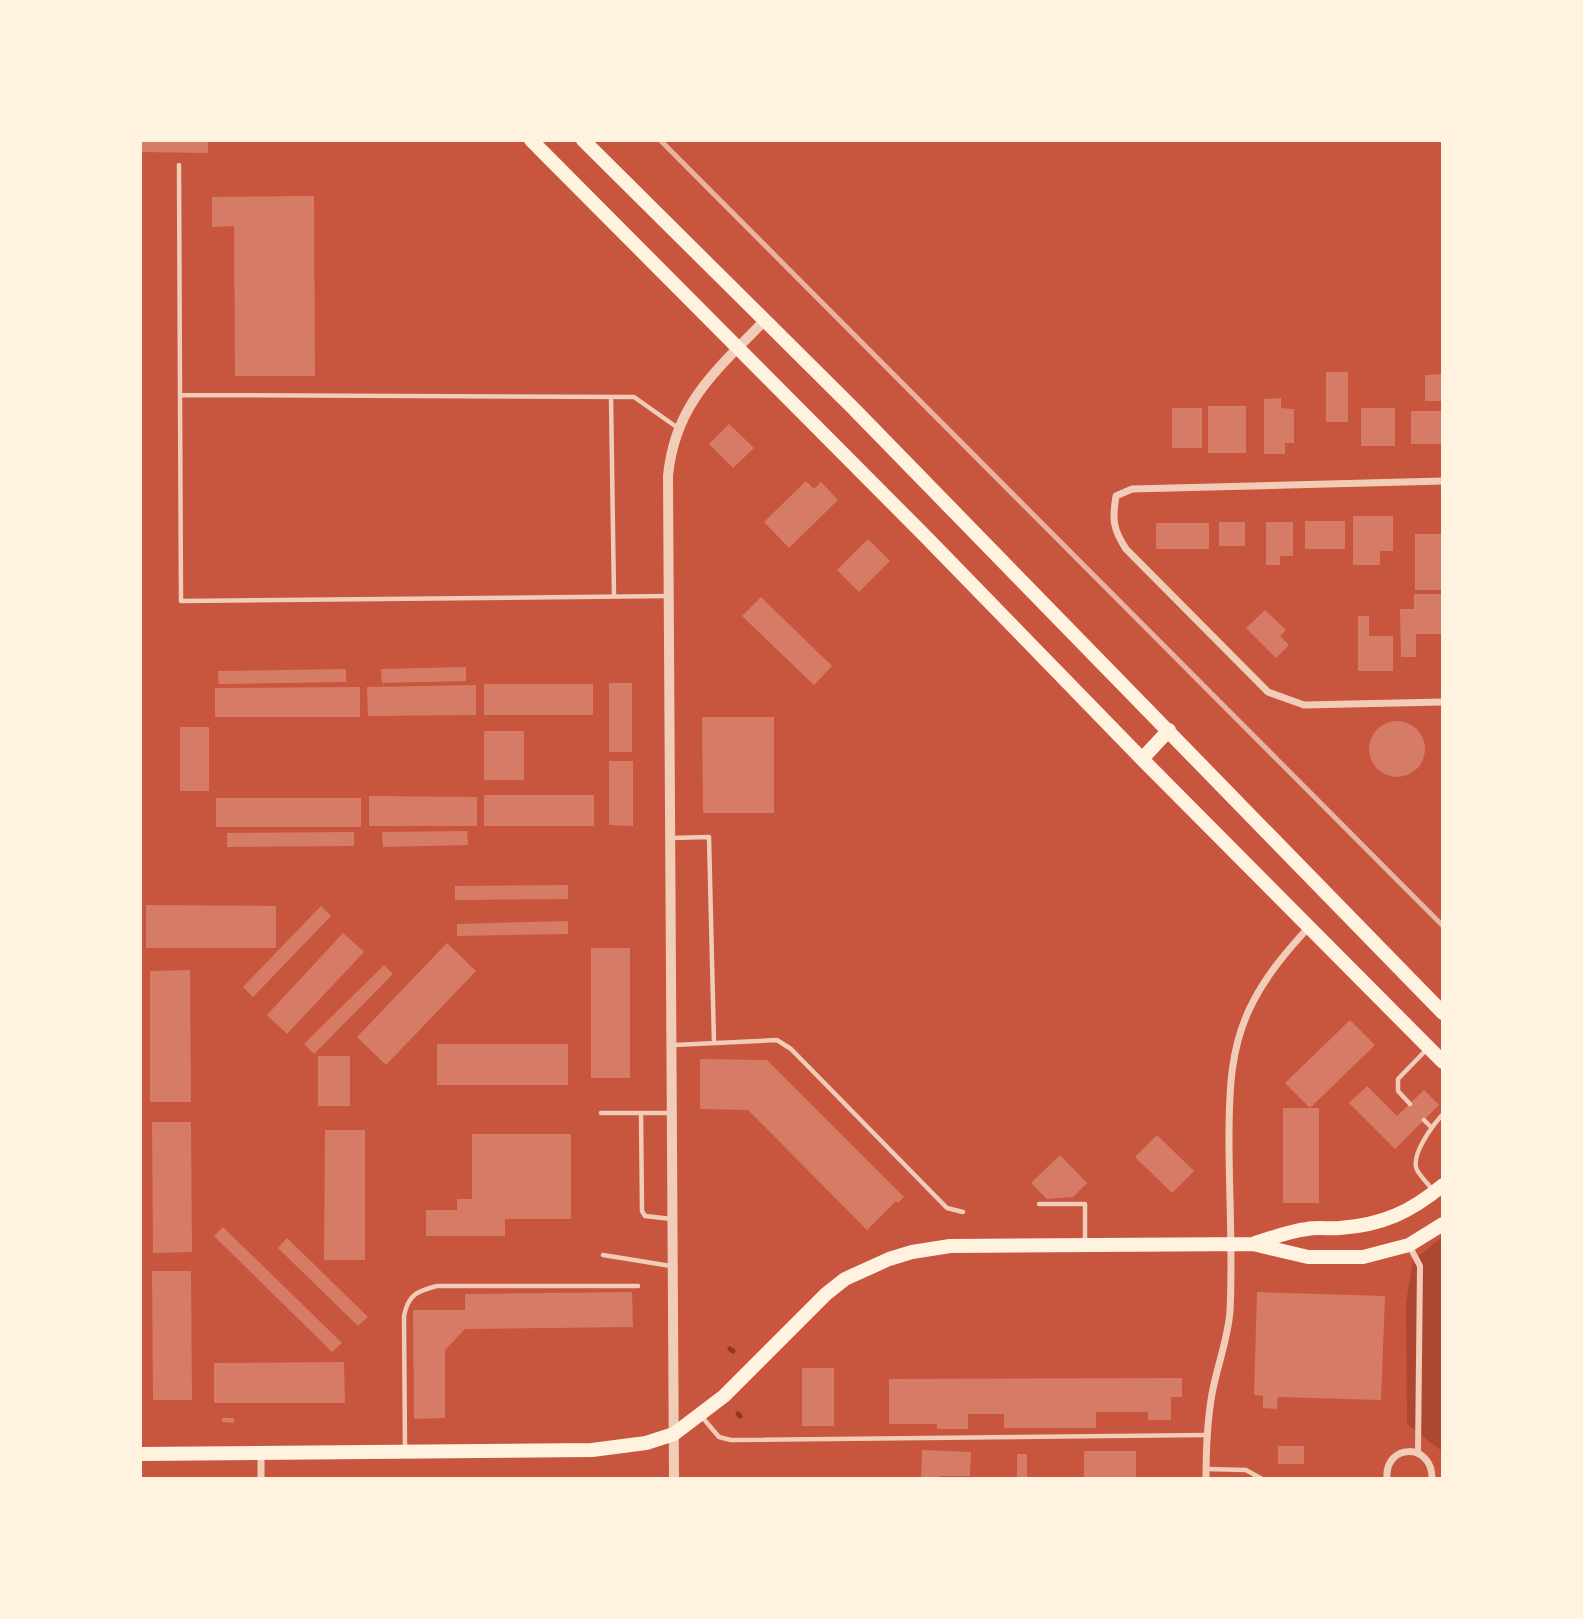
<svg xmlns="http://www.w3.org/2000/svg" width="1583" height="1619" viewBox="0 0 1583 1619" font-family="'Public Sans',sans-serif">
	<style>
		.green { fill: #ae4732 }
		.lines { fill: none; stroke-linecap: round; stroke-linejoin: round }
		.stream { stroke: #8f3625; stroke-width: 5 }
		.building { fill: #d67c66 }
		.service { stroke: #f1ccb7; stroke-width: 4.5 }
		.pedestrian { stroke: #f1ccb7; stroke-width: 6 }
		.minor { stroke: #f1ccb7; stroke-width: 7 }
		.tertiary { stroke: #f1ccb7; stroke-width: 10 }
		.primary { stroke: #fff3e0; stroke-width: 14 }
		.trunk { stroke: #fff3e0; stroke-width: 14 }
		.rail { stroke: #e9b49f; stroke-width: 5 }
	</style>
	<rect width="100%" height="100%" fill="#c8553d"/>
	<path class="green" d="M1443 1236V1452L1407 1424 1406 1303 1413 1261Z"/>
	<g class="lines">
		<path class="stream" d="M730 1349 733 1351
			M738 1414 740 1416"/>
	</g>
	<path class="building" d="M140 140H208V153L140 152Z
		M314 196 315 376H235L234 226 212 227V197Z
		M1326 372H1348V422H1326Z
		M1443 374V401H1425V375Z
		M1281 398V408L1294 409V443H1285V454H1264V399Z
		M1208 406H1246V453H1208Z
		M1172 408H1202V448H1172Z
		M1361 408H1395V446H1361Z
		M1411 411H1443V444H1411Z
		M729 424 754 448 733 468 709 444Z
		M806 481 814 489 821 482 838 500 789 548 764 522Z
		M1353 516H1393V551H1380V565H1353Z
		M1305 521H1345V549H1305Z
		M1219 522H1245V546H1219Z
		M1266 522H1293V556H1280V565H1266Z
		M1156 523H1209V549H1156Z
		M1415 534H1442V590H1415Z
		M868 539 890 561 859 592 837 570Z
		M1414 594H1443V634H1416V657H1401L1400 609H1414Z
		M761 597 832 666 814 685 742 616Z
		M1265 610 1286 630 1280 636 1289 645 1276 658 1246 628Z
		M1358 616H1369V636H1393V671H1358Z
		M466 667V681L382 683 381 669Z
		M346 669V682L219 684 218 671Z
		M609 683H632V752H609Z
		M484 684H593V715H484Z
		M476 685V715L368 716 367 687Z
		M360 687V717H215V688Z
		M702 717H774V813H703Z
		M1369 749a28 28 0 1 1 56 0a28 28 0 1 1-56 0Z
		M180 727H209V791H180Z
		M484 731H524V780H484Z
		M609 761H633V826L609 825Z
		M484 795H594V826H484Z
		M369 796 477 797V826H369Z
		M216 798H361V827H216Z
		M467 831 468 845 383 847 382 832Z
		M354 832V846L227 847V833Z
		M568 885V899L455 900V886Z
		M146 905 276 906V948H146Z
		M321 906 331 916 253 997 243 987Z
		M568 921V934L457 936V924Z
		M343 933 364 952 287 1034 267 1015Z
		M447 943 476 971 386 1065 357 1037Z
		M591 948H630V1078H591Z
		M384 965 393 974 314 1054 304 1044Z
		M190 970 191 1102H150V971Z
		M1350 1020 1375 1045 1310 1108 1285 1083Z
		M437 1044H568V1085H437Z
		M318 1056H350V1106H318Z
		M700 1059 767 1060 904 1197 898 1203 896 1201 867 1230 748 1110 700 1109Z
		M1367 1086 1397 1116 1424 1090 1439 1105 1395 1149 1349 1103Z
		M1283 1108H1319V1203H1283Z
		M152 1122H191L192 1252 153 1253Z
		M325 1130H365V1260H324Z
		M472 1134H571V1219H505V1236H426V1210H457V1199H472Z
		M1157 1135 1194 1171 1172 1193 1135 1157Z
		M1060 1155 1087 1183 1073 1197 1047 1199 1031 1183Z
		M223 1227 342 1343 332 1352 214 1236Z
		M287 1238 368 1317 358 1326 278 1248Z
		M152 1271H191L192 1400H153Z
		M632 1292 633 1327 465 1329 445 1350V1418L414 1419 413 1310H465V1294Z
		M1257 1292 1385 1296 1381 1400 1278 1397 1277 1409 1263 1408V1396L1254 1395Z
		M344 1362 345 1403H214V1363Z
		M802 1368H834V1426H802Z
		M1182 1378V1397H1171V1420H1148V1412H1096V1428H1004V1414H968V1429H937V1424H889V1379Z
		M222 1418H234V1423L222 1422Z
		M1278 1446H1304V1464H1278Z
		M922 1450 971 1452 970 1476H940L939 1479H921Z
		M1084 1451H1136V1479H1084Z
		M1017 1454H1027V1479H1017Z"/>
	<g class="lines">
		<path class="service" d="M179 165 180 395 634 397 678 428
			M180 395 181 601 669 596
			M611 398 614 596
			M671 838 709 837 714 1043
			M674 1045 777 1040 791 1049 947 1208 963 1212
			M1410 1104 1398 1091V1079L1428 1048
			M601 1113H671
			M641 1113 642 1211 645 1216 672 1219
			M1424 1120 1431 1127
			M1432 1189C1427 1183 1421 1177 1417 1170 1410 1155 1433 1125 1443 1114
			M1039 1204H1085V1244
			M603 1255 671 1266
			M702 1417 719 1437 731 1440 1206 1435
			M405 1449 404 1316C408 1295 417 1291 437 1286H638
			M1207 1469 1246 1470 1262 1479"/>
		<path class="pedestrian" d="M1409 1245 1420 1266 1418 1453"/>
		<path class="minor" d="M1443 481 1132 489 1116 496C1112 520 1113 529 1126 549L1268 692 1304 705 1443 702
			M261 1453V1479
			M1206 1479C1206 1450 1207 1422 1212 1394 1217 1366 1228 1339 1230 1311 1233 1254 1229 1197 1229 1140 1229 1091 1230 1044 1254 1000 1268 973 1288 950 1308 928
			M1387 1479C1384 1443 1433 1442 1432 1479"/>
		<path class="tertiary" d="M674 1479 668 476C675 403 717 370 765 320"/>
		<path class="primary" d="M1255 1243C1272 1238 1290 1231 1307 1229 1318 1227 1329 1229 1340 1228 1382 1225 1411 1212 1443 1185
			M140 1454 592 1450 646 1443 674 1434 724 1396 826 1294 845 1279 889 1259 912 1252 950 1246 1253 1244 1308 1257H1363L1409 1245 1443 1224"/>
		<path class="trunk" d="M531 140 928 539 1142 759 1443 1062
			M583 140 852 407 1443 1013
			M1142 759 1169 730"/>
		<path class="rail" d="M660 140 1443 926"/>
	</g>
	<rect width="1583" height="1619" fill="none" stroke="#fff3e0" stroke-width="284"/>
</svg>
